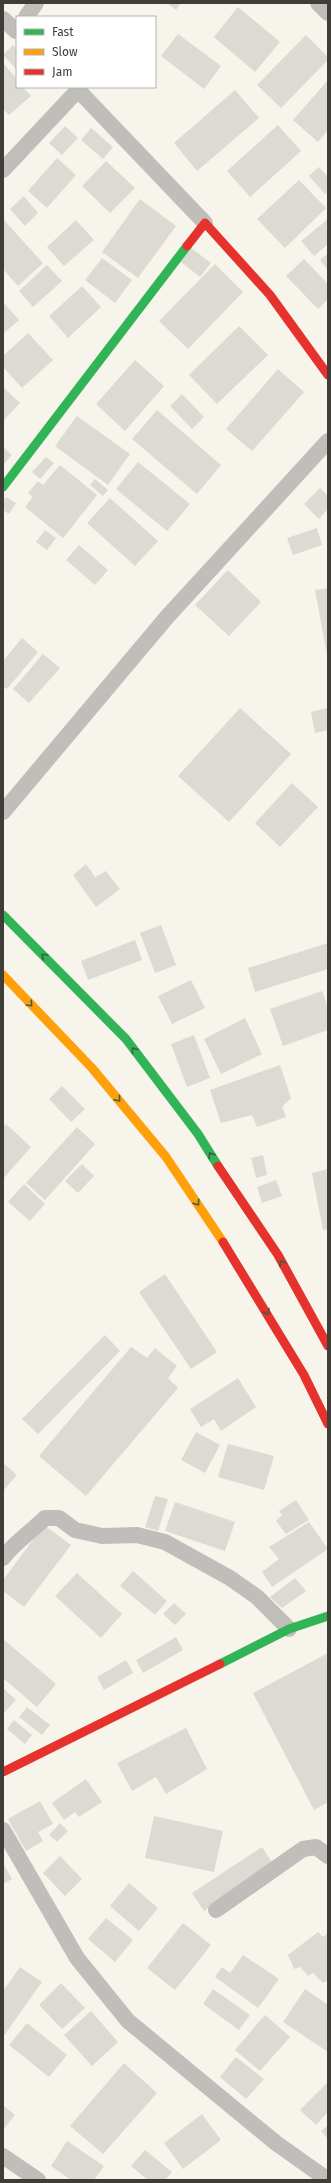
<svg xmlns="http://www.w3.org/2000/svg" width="331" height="2183" viewBox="0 0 331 2183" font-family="'Fira Sans',sans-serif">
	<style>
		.building { fill: #dbdbd4 }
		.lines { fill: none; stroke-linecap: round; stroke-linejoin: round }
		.street { stroke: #c0bebb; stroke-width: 16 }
		.fast { stroke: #30b455; stroke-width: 9 }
		.slow { stroke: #ff9f0a; stroke-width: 9 }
		.jam { stroke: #e5322d; stroke-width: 9 }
		.oneway { stroke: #3a6140 }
	</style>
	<rect width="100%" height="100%" fill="#f6f4eb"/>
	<path class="building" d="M167 3H181L176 10Z
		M238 7 280 42 255 72 214 37Z
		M178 34 221 66 204 89 161 56Z
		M306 35 328 57V60L281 108 257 85Z
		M13 45 17 49V70L3 55Z
		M3 63 17 79V87H23L31 96 9 115 3 109Z
		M328 80V130L318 142 293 120Z
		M235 90 259 118 197 171 174 143Z
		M278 125 301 151 250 197 227 171Z
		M65 126 78 138 62 155 49 143Z
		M91 128 113 147 103 159 81 140Z
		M57 158 76 175 47 208 28 191Z
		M106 161 135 188 110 213 82 186Z
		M319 167 328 177V191L325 194 309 176Z
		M299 180 326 208 285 248 257 219Z
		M24 196 38 213 25 226 10 209Z
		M140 199 176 226 138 278 102 252Z
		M3 219 43 263 18 286 3 269Z
		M328 219V244L314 256 301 241Z
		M76 220 94 240 64 266 47 247Z
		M191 248 211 263 200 277 181 262Z
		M328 253V270L320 260Z
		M102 258 132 280 115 303 85 280Z
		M304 259 328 284V299L318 309 286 276Z
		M215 264 243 292 188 349 159 321Z
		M47 265 62 281 33 307 19 291Z
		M82 286 101 307 68 338 49 316Z
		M3 302 19 320 3 334Z
		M239 326 268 355 217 404 189 375Z
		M28 333 53 360 22 388 3 367V356Z
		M135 360 164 386 125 431 96 404Z
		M278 369 304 392 252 451 226 429Z
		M3 387 20 403 3 421Z
		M182 394 204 417 192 429 170 406Z
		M157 410 221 465 197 494 132 439Z
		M77 416 130 454 108 485 55 446Z
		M3 447 12 455 3 465Z
		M46 457 54 463 40 479 32 472Z
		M138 462 190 504 167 531 116 489Z
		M60 465 97 495 63 538 25 507 33 497 28 493 38 481 43 485Z
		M95 479 108 490 103 496 90 485Z
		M320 488 328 496V509L319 519 304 504Z
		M6 497 16 503 9 514 3 510V502Z
		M110 498 158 541 135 566 87 523Z
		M317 528 322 545 293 555 287 538Z
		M45 530 56 538 47 550 36 542Z
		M79 545 108 570 95 585 66 560Z
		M228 570 261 602 229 636 195 605Z
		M328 588V655H327L315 590Z
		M22 638 38 652 7 689 3 686V661Z
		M43 654 60 668 29 703 13 689Z
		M240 708 291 754 229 822 178 776Z
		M328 708V730L315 733 311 712Z
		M292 783 318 807 280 847 255 823Z
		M86 864 95 877 106 871 120 889 96 907 73 875Z
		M161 925 176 965 155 973 140 933Z
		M135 940 142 960 88 980 81 961Z
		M328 943V969L255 992 248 968Z
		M191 980 205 1008 172 1024 158 996Z
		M322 991 328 1008V1030L283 1046 270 1009Z
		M245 1018 262 1054 221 1074 204 1039Z
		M194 1035 210 1078 187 1087 171 1044Z
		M280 1065 291 1098 282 1107 286 1117 257 1127 252 1115 221 1123 210 1090Z
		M62 1086 85 1109 71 1122 49 1099Z
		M6 1124 31 1147 3 1179V1128Z
		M77 1127 95 1144 45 1200 26 1183Z
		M263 1155 267 1175 256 1178 251 1158Z
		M82 1164 94 1176 78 1193 65 1181Z
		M328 1169V1229L323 1230 312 1173Z
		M276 1180 282 1196 262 1203 257 1187Z
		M24 1184 45 1204 30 1221 8 1202Z
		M165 1274 217 1352 191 1369 139 1292Z
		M105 1335 120 1351 38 1434 22 1419Z
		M131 1347 147 1358 155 1348 177 1366 168 1378 178 1388 86 1496 39 1456Z
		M238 1378 256 1407 221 1431 214 1419 201 1427 190 1409Z
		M196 1432 220 1445 205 1473 181 1460Z
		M228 1444 274 1456 264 1490 218 1477Z
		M3 1463 17 1475 3 1491Z
		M155 1496 168 1499 158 1531 145 1527Z
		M296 1500 309 1520 286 1534 276 1521 282 1515 279 1511Z
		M175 1502 235 1522 225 1551 165 1531Z
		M309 1522 328 1549 272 1587 262 1572 279 1559 269 1547Z
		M44 1525 71 1545 24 1607 3 1591V1580Z
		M133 1571 167 1601 155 1615 120 1586Z
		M77 1573 122 1614 101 1638 55 1596Z
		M295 1578 306 1591 282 1608 270 1597Z
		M174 1603 186 1614 175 1625 163 1614Z
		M176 1637 183 1650 143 1673 136 1660Z
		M3 1639 56 1684 37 1707 3 1678Z
		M328 1653V1802L314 1810 253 1693Z
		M126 1660 133 1673 104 1690 97 1677Z
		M3 1688 16 1700 3 1714Z
		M27 1707 50 1725 42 1735 19 1717Z
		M14 1720 32 1735 25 1744 7 1729Z
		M186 1728 207 1769 166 1794 156 1777 132 1791 117 1763Z
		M86 1779 102 1802 79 1817 75 1812 64 1820 52 1803Z
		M40 1801 53 1824 38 1832 43 1841 26 1851 8 1819Z
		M154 1816 223 1831 214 1872 145 1858Z
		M60 1823 68 1831 57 1842 49 1835Z
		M262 1847 273 1864 204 1911 192 1893Z
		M60 1856 82 1879 65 1896 43 1873Z
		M3 1863 12 1879 3 1884Z
		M129 1883 158 1908 139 1931 110 1906Z
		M106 1918 133 1940 115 1962 88 1939Z
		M183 1923 211 1945 175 1990 147 1968Z
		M318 1932 323 1937 328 1933V1980L323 1983 313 1973 308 1976 300 1967 294 1969 288 1955Z
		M243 1955 279 1979 258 2008 215 1977 222 1967 230 1973Z
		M20 1967 42 1982 3 2037V1991Z
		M61 1983 85 2008 62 2029 39 2005Z
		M213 1989 250 2015 239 2030 203 2004Z
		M305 1989 328 2005V2052L283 2022Z
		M91 2011 118 2042 92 2066 64 2035Z
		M265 2015 290 2037 260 2071 235 2050Z
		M27 2023 67 2055 49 2077 9 2045Z
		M236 2057 264 2079 246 2099 220 2077Z
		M124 2063 157 2093 103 2154 70 2126Z
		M328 2082V2112L316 2125 300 2110Z
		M3 2105 15 2115 3 2130Z
		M202 2114 221 2140 183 2169 164 2143Z
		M328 2125V2139L321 2131Z
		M67 2141 104 2166 94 2180H71L51 2166Z
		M145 2150 172 2172 165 2180H148L131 2166Z"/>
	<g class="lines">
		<path class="street" d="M318 3 328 13
			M26 17 36 3
			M3 19 16 31
			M3 170 78 90 205 223
			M3 812 167 617 328 441
			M3 1558C15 1542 31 1532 45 1518H59L75 1530 102 1536 137 1535 165 1542 230 1578 257 1597 289 1629
			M3 1830 77 1958 128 2021 276 2143 328 2180
			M216 1910 303 1849 316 1847 328 1856
			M3 2156 38 2180"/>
		<path class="fast" d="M3 487 187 246
			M3 915 126 1039 198 1134 218 1166
			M220 1664 289 1629 328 1616"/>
		<path class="slow" d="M3 975 92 1068 166 1157 223 1242"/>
		<path class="jam" d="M187 246 205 223 270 295 328 375
			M218 1166 278 1255 328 1346
			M223 1242 304 1375 328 1424
			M3 1772 220 1664"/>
	</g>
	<defs><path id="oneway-chevron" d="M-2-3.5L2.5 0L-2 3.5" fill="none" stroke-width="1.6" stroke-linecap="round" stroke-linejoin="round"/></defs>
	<g class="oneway">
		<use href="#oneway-chevron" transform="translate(44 956) rotate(-135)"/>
		<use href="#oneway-chevron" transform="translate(30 1004) rotate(46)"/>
		<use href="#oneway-chevron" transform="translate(134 1050) rotate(-127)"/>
		<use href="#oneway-chevron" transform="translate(118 1099) rotate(50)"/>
		<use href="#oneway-chevron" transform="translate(211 1155) rotate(-122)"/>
		<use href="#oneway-chevron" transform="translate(197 1203) rotate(56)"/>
		<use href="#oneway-chevron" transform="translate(282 1263) rotate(-120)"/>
		<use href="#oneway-chevron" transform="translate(267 1312) rotate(59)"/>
	</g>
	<rect width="331" height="2183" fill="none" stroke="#3f3d37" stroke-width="8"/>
	<rect x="16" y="16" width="140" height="72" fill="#ffffff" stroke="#b2b1af"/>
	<rect x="24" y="29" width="20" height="6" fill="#30b455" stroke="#b2b1af"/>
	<text x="52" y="36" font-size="12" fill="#3f3d37">Fast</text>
	<rect x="24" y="49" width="20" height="6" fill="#ff9f0a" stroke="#b2b1af"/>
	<text x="52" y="56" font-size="12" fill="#3f3d37">Slow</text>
	<rect x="24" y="69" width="20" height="6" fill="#e5322d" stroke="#b2b1af"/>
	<text x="52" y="76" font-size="12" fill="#3f3d37">Jam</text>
</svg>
